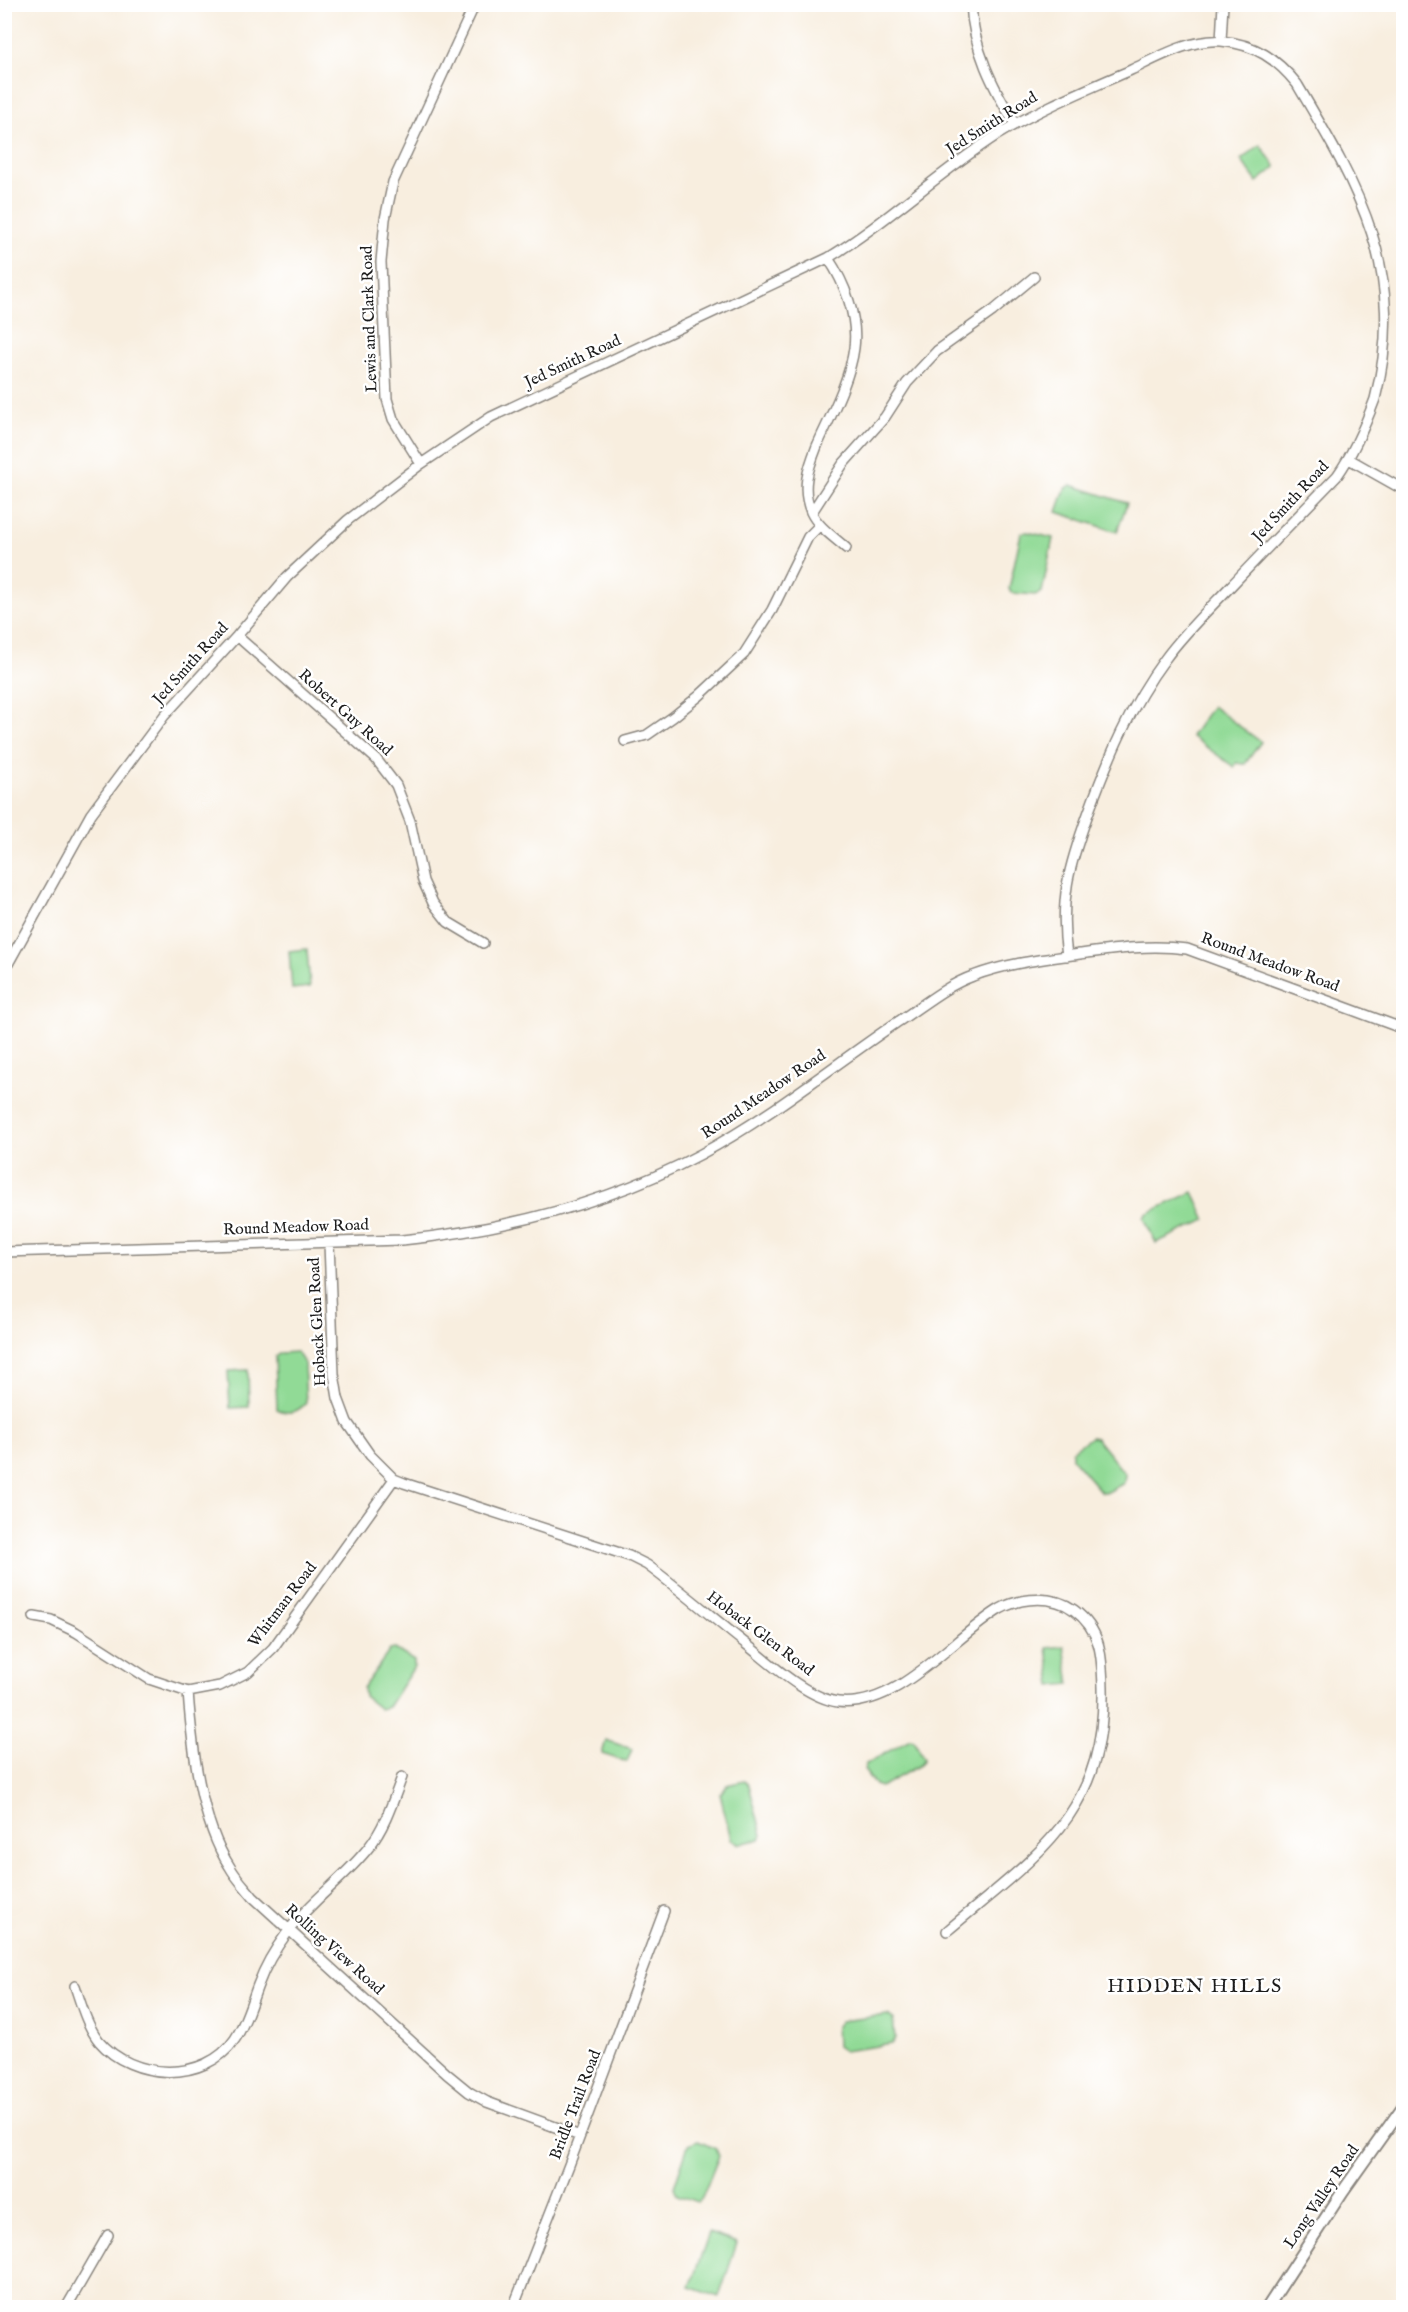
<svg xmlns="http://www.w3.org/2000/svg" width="1408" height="2312" viewBox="0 0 1408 2312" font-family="'IM FELL English',serif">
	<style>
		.green { fill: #91da96; stroke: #567b59; stroke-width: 1.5 }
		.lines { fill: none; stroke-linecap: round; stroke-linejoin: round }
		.minor-casing { stroke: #8a857e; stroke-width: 12 }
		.tertiary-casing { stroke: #8a857e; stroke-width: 14 }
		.minor { stroke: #fff; stroke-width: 9 }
		.tertiary { stroke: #fff; stroke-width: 10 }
		.labels { text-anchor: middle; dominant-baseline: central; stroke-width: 5; stroke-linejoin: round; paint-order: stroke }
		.street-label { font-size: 16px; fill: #1c1c1c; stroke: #fff }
		.quarter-label { font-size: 20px; letter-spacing: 1.5px; fill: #1c1c1c; stroke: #fff }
	</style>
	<rect width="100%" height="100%" fill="#fff"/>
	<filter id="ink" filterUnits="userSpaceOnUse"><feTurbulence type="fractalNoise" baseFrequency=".0167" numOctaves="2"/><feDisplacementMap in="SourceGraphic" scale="12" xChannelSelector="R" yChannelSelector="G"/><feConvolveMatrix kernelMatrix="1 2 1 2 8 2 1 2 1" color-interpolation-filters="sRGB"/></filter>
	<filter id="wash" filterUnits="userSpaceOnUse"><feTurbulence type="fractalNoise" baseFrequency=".008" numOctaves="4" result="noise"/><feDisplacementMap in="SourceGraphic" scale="24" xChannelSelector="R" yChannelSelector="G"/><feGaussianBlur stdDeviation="1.35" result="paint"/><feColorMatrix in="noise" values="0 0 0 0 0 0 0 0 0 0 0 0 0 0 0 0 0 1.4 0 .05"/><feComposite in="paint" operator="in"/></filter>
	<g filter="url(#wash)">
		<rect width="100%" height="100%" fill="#f8eedf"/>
		<path class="green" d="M1260 145 1276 167 1257 182 1241 160Z
			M1071 485 1127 503 1117 532 1057 512 1065 489Z
			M1028 532 1053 538 1042 592 1035 595 1012 593 1009 589 1021 533Z
			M1212 706 1261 742 1245 764 1236 763 1234 767 1191 736Z
			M307 949 310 987 292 989 289 951Z
			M1193 1192 1206 1220 1156 1243 1144 1218 1146 1214Z
			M297 1352 304 1363 306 1403C298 1412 288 1415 277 1409L275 1357 280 1353Z
			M248 1370 249 1407 230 1408 228 1371Z
			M1091 1437 1096 1438 1125 1474 1124 1483 1108 1492H1101L1072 1458V1451Z
			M1064 1646 1070 1684 1052 1686 1047 1648Z
			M395 1649 414 1661V1667L388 1707 380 1709 364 1696 363 1688 390 1650Z
			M910 1739 914 1740 924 1759 920 1765 881 1787 875 1785 864 1770 866 1764Z
			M606 1740 632 1749 627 1762 602 1754Z
			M744 1781 749 1785 762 1835 760 1839 739 1844 731 1839 720 1794 727 1785Z
			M888 2015 893 2019 895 2038 891 2044 844 2051 837 2046 836 2026 840 2021Z
			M698 2141 716 2149 719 2156 702 2198 697 2202 677 2195 674 2187 688 2145Z
			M709 2233 737 2243 719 2297 690 2287Z"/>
	</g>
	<g filter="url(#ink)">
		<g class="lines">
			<g class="minor-casing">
				<path id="minor" d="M971 4C973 49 993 87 1015 124
					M1221 41 1223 4
					M828 258C845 283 858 317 854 348 850 380 830 417 817 446 808 469 801 488 811 512 818 527 834 537 846 548
					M1349 459 1404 490
					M421 464 393 419 387 399 381 262 385 219 393 182 475 4
					M812 512 843 464 885 417 907 383 937 351 993 311 1034 277
					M237 636 376 759 396 785 410 821 423 881 433 903 448 922 483 943
					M625 741 647 735 673 717 699 696 744 654 772 610 808 537 820 525
					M4 971 91 814 164 716 237 636 287 577 348 520 421 464 491 417 828 258C887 222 938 173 997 135 1039 109 1086 90 1131 70 1159 57 1190 39 1221 41 1255 44 1277 59 1297 84 1359 189 1408 271 1375 399 1365 426 1354 452 1337 476 1301 513 1265 550 1229 588 1207 611 1184 633 1165 659 1130 706 1108 759 1088 814 1069 866 1059 900 1067 956
					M329 1243 334 1374 338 1398 347 1422 370 1455 394 1479 404 1483 629 1556 647 1565C681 1590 713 1618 746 1644 770 1663 807 1698 838 1702 898 1709 953 1637 1000 1609 1022 1597 1053 1595 1074 1610 1101 1630 1102 1655 1103 1687 1106 1815 1035 1856 947 1931
					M4 1252 402 1240C507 1229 608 1204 701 1154 770 1117 831 1067 896 1023 921 1007 945 986 973 976 1007 963 1044 959 1080 954 1116 949 1150 944 1187 949L1404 1029
					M34 1617 51 1620 76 1632 149 1679 188 1692 220 1686 248 1672 273 1648 394 1479
					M188 1692C192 1746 200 1821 230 1867 236 1878 245 1887 253 1897L447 2074 469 2092 487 2102 580 2136
					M75 1986C81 2004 87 2026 99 2041 132 2080 205 2084 235 2039 246 2023 251 2003 258 1985 265 1966 275 1949 287 1933 310 1901 345 1878 369 1847 385 1827 393 1801 402 1777
					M66 2308 108 2235
					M513 2308 569 2165 664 1911"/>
			</g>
			<g class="tertiary-casing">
				<path id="tertiary" d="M1267 2308 1343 2191 1404 2105"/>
			</g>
			<use href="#minor" class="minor"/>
			<use href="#tertiary" class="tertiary"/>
		</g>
	</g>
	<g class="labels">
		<g class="street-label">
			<text transform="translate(992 124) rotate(-32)">Jed Smith Road</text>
			<text transform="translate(370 319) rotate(-92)">Lewis and Clark Road</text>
			<text transform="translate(573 362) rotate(-25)">Jed Smith Road</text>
			<text transform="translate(1291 502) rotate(-47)">Jed Smith Road</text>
			<text transform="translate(191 664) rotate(-48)">Jed Smith Road</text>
			<text transform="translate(345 713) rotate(42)">Robert Guy Road</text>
			<text transform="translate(1270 963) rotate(20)">Round Meadow Road</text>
			<text transform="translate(764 1095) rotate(-34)">Round Meadow Road</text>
			<text transform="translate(296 1228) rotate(-2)">Round Meadow Road</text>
			<text transform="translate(318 1322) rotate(-93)">Hoback Glen Road</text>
			<text transform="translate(283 1605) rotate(-53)">Whitman Road</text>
			<text transform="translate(760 1634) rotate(37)">Hoback Glen Road</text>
			<text transform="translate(334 1950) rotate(42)">Rolling View Road</text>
			<text transform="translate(576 2105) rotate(-69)">Bridle Trail Road</text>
			<text transform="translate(1322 2197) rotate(-56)">Long Valley Road</text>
		</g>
		<g class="quarter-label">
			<text x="1195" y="1986">HIDDEN HILLS</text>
		</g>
	</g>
	<rect width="1408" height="2312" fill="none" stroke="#fff" stroke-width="24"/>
</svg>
